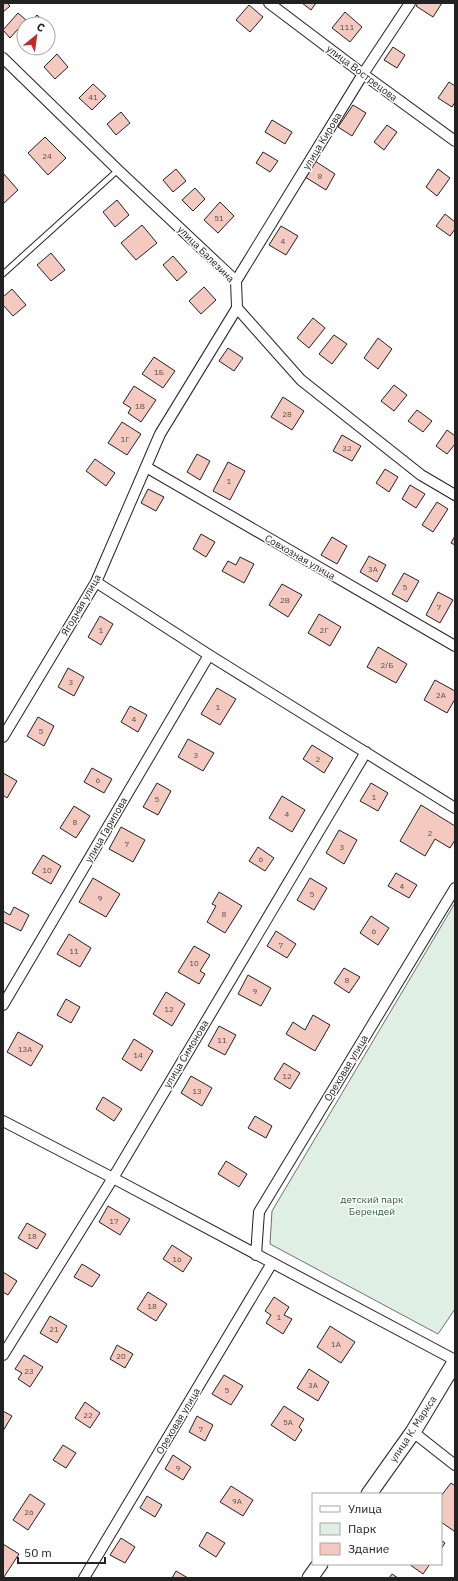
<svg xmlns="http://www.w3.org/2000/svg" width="458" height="1581" viewBox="0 0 458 1581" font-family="'IBM Plex Sans',sans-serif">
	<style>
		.green { fill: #e0efe3; stroke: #6f6f6f }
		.building { fill: #f3c9c0; stroke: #222 }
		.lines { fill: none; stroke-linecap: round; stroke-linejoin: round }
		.lane-casing { stroke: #222; stroke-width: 7 }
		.street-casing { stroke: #222; stroke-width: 12 }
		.secondary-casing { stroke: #222; stroke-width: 17 }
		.lane { stroke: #fff; stroke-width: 5 }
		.street { stroke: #fff; stroke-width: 10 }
		.secondary { stroke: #fff; stroke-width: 15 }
		.labels { text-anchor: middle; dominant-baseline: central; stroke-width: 3; stroke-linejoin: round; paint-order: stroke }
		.number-label { font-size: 8px; fill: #564c4a }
		.street-label { font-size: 10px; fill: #222; stroke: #fff }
		.park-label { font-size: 10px; fill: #2f5e38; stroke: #fff }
	</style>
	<rect width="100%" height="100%" fill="#fff"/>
	<path class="green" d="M455 903V1309L438 1334 270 1244 272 1211Z"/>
	<path class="building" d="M3 3H7L10 6 3 12Z
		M302 3H316L311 10Z
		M418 3H442L433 17 416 6Z
		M249 5 263 17 250 32 236 20Z
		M345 12 362 27 350 42 332 28Z
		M18 13 26 20 10 38 3 30Z
		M37 15 47 24H29Z
		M393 47 405 55 397 68 384 60Z
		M57 54 68 67 55 79 44 67Z
		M449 82 455 86V102L452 107 438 98Z
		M93 84 106 96 92 110 79 98Z
		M353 105 366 113 352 136 338 127Z
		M121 112 130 123 116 135 107 124Z
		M272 120 292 132 285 144 265 132Z
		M387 125 397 132 384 150 374 142Z
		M45 137 66 158 48 175 28 153Z
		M263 152 278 161 270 172 256 163Z
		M315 161 335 174 326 190 305 177Z
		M176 169 186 181 173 192 163 180Z
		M438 169 450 178 437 196 426 187Z
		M3 173 18 190 3 204Z
		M195 188 205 199 193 211 182 200Z
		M117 200 129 215 115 227 103 212Z
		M220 202 234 216 218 233 204 220Z
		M445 214 455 222V229L450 236 436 226Z
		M142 225 157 243 136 260 121 243Z
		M281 226 298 236 286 255 269 245Z
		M51 253 65 270 51 281 37 265Z
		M173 256 187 272 177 281 163 265Z
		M204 287 216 300 201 314 189 301Z
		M12 289 26 305 13 316 3 305V297Z
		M313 318 325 328 309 348 297 338Z
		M334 335 347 344 332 364 319 354Z
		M378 338 392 349 378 369 364 358Z
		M228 348 243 358 234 371 219 361Z
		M154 357 175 371 163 388 142 374Z
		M394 385 407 395 394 411 381 401Z
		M134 386 156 400 141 422 128 413 131 408 123 403Z
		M283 397 304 411 292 430 271 417Z
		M417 410 432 421 423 432 408 421Z
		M122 422 141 434 127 455 108 443Z
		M447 430 455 436V444L447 454 436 446Z
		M342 435 361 446 352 461 333 451Z
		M197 454 210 461 200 480 187 472Z
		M95 459 115 473 106 486 86 471Z
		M228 462 245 471 230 500 213 491Z
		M385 469 398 477 389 492 376 483Z
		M410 485 425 494 416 508 402 499Z
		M148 489 164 497 156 511 141 503Z
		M437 502 448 509 433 532 422 525Z
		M201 534 215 542 206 557 193 549Z
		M455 536V545L451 543Z
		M332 537 347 546 337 564 321 555Z
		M369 556 386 565 377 582 360 572Z
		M240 557 254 564 244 583 222 571 228 561 236 565Z
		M404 573 419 581 407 602 392 594Z
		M282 584 302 595 288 617 269 605Z
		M438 592 453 600 440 623 426 615Z
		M319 614 341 627 330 646 308 633Z
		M100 616 113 624 101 645 88 637Z
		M378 647 407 664 396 683 367 667Z
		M68 668 84 677 74 696 58 687Z
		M435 680 455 691V699L447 713 424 700Z
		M217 688 236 699 220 725 201 714Z
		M130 706 147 715 138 732 121 722Z
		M38 717 54 726 44 746 27 736Z
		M188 739 214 753 203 771 178 757Z
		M312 745 333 758 324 773 303 759Z
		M92 768 112 779 104 793 84 782Z
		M3 773 17 781 7 798 3 795Z
		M157 783 171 791 158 815 143 807Z
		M371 783 388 793 378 811 360 801Z
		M282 796 305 810 292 832 269 818Z
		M421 805 455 826V840L450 848 435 839 425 856 400 841Z
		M74 806 90 816 76 838 60 828Z
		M121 827 145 840 133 862 109 849Z
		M339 830 357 840 344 864 326 853Z
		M258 847 274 858 265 871 249 861Z
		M43 855 61 866 51 884 32 873Z
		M396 873 417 885 409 898 388 886Z
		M93 878 120 894 106 917 79 902Z
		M310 878 327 888 314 910 297 900Z
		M219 892 242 906 225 933 207 922 216 906 212 904Z
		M14 907 29 915 21 931 3 922V911L10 915Z
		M371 916 389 928 378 945 360 933Z
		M276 931 296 944 287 958 267 946Z
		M69 934 91 948 80 967 57 954Z
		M194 946 210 955 200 971 205 974 199 984 178 972Z
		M344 968 360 977 349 993 334 983Z
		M248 975 271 988 261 1006 238 994Z
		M166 992 185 1004 172 1026 153 1014Z
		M66 999 80 1007 71 1023 57 1015Z
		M313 1015 330 1025 315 1051 286 1034 293 1022 305 1030Z
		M219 1026 236 1035 225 1055 208 1046Z
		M18 1032 43 1046 31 1066 7 1052Z
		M134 1039 153 1051 141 1071 122 1059Z
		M284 1063 300 1073 290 1089 274 1079Z
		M191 1076 212 1088 202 1106 181 1093Z
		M103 1097 122 1109 114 1121 96 1109Z
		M255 1116 272 1126 266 1138 248 1128Z
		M226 1161 247 1174 239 1187 218 1174Z
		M108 1206 130 1219 120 1235 99 1222Z
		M27 1223 46 1234 37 1249 18 1238Z
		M172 1245 192 1258 183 1272 163 1259Z
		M82 1264 100 1275 92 1287 74 1277Z
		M3 1272 17 1281 8 1295 3 1292Z
		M148 1292 167 1304 156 1321 137 1309Z
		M274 1297 289 1307 284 1315 292 1319 283 1334 266 1323 271 1315 265 1311Z
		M50 1316 67 1326 57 1343 40 1333Z
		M330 1326 355 1342 341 1363 317 1347Z
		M117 1345 133 1354 125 1368 110 1359Z
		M24 1355 43 1367 30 1387 18 1379 22 1373 15 1369Z
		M309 1369 329 1382 318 1401 297 1388Z
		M224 1375 243 1386 231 1405 212 1394Z
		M85 1402 100 1413 90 1428 75 1418Z
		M284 1406 304 1419 299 1427 302 1430 295 1441 271 1425Z
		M3 1411 12 1416 3 1431Z
		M197 1416 213 1425 205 1441 189 1432Z
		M63 1445 76 1453 66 1468 53 1460Z
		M173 1455 191 1467 183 1480 165 1469Z
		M451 1483 455 1486V1529L454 1531 441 1522V1496Z
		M231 1486 253 1500 243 1516 220 1502Z
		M30 1494 45 1504 28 1530 13 1520Z
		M147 1496 162 1505 155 1517 140 1508Z
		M207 1532 225 1543 216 1557 199 1546Z
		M121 1538 135 1547 125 1563 110 1555Z
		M441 1540 445 1543 441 1549Z
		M3 1544 19 1554 4 1577 3 1576Z
		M409 1564H430L423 1574Z
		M176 1571 188 1578H172Z
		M392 1574 398 1578H389Z"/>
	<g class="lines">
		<g class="lane-casing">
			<path id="lane" d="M3 274 118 170"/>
		</g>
		<g class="street-casing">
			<path id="street" d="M269 3 363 74 455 141
				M3 58 118 170 236 281 237 308 301 380 421 475 455 495
				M236 281 363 74 410 3
				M146 467 455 646
				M96 582 209 655 455 808
				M3 737 96 582 160 434 237 308
				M3 1005 209 655
				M3 1121 113 1178 455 1360
				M256 1255 259 1212 455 888
				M3 1355 113 1178 366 752
				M413 1432 455 1465
				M84 1578 272 1263"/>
		</g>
		<g class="secondary-casing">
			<path id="secondary" d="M369 1494 413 1432 455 1362
				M310 1578 320 1564"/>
		</g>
		<use href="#lane" class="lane"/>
		<use href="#street" class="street"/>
		<use href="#secondary" class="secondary"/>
	</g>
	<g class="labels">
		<g class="number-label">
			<text x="347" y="27">111</text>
			<text x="93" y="97">41</text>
			<text x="47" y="156">24</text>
			<text x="320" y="176">8</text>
			<text x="219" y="218">51</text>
			<text x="283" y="241">4</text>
			<text x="159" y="372">1Б</text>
			<text x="140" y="406">1В</text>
			<text x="287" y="414">28</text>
			<text x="125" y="439">1Г</text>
			<text x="347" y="448">32</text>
			<text x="229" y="481">1</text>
			<text x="373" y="569">3А</text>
			<text x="405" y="587">5</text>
			<text x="285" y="600">2В</text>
			<text x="439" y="607">7</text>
			<text x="101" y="630">1</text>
			<text x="324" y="630">2Г</text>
			<text x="387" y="665">2/Б</text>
			<text x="71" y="682">3</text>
			<text x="441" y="695">2А</text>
			<text x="218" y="707">1</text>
			<text x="134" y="719">4</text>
			<text x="41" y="731">5</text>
			<text x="196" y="755">3</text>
			<text x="318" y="759">2</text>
			<text x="98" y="780">6</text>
			<text x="374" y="797">1</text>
			<text x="157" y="799">5</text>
			<text x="287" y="814">4</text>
			<text x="75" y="822">8</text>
			<text x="430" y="833">2</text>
			<text x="127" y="844">7</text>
			<text x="342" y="847">3</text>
			<text x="261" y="859">6</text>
			<text x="47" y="870">10</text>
			<text x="402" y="886">4</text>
			<text x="312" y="894">5</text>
			<text x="100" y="898">9</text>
			<text x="224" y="914">8</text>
			<text x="374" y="931">6</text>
			<text x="281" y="945">7</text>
			<text x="74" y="951">11</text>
			<text x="194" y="963">10</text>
			<text x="347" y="980">8</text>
			<text x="255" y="991">9</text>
			<text x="169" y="1009">12</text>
			<text x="222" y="1040">11</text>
			<text x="25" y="1049">13А</text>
			<text x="138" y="1055">14</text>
			<text x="287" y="1076">12</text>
			<text x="197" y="1091">13</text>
			<text x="114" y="1221">17</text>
			<text x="32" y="1236">18</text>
			<text x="177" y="1259">16</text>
			<text x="152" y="1306">18</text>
			<text x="279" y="1317">1</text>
			<text x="54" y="1329">21</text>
			<text x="336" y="1344">1А</text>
			<text x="121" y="1356">20</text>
			<text x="29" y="1371">23</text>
			<text x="313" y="1385">3А</text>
			<text x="227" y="1390">5</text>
			<text x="88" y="1415">22</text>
			<text x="288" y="1422">5А</text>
			<text x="201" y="1429">7</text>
			<text x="178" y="1468">9</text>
			<text x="237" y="1501">9А</text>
			<text x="29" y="1512">26</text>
		</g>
		<g class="street-label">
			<text transform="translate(362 73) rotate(37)">улица Вострецова</text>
			<text transform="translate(322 141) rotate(-59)">улица Кирова</text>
			<text transform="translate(206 254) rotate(45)">улица Балезина</text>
			<text transform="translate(300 557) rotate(30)">Совхозная улица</text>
			<text transform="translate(81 605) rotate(-60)">Ягодная улица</text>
			<text transform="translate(106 830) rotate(-60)">улица Гарипова</text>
			<text transform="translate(186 1054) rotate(-59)">улица Симонова</text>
			<text transform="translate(346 1068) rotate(-59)">Ореховая улица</text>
			<text transform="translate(178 1421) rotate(-59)">Ореховая улица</text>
			<text transform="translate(413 1429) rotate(-57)">улица К. Маркса</text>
		</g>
		<g class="park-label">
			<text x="372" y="1199">детский парк<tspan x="372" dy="12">Берендей</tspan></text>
		</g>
	</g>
	<rect width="458" height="1581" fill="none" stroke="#222222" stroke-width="8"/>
	<rect x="312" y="1493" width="130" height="72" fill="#ffffff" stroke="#a7a7a7"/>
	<rect x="320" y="1506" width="20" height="6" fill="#ffffff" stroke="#a7a7a7"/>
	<text x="348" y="1513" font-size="12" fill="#222222">Улица</text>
	<rect x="320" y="1523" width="20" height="12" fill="#e0efe3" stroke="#a7a7a7"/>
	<text x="348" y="1533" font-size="12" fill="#222222">Парк</text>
	<rect x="320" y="1543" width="20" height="12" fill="#f3c9c0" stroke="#a7a7a7"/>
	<text x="348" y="1553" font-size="12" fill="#222222">Здание</text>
	<g transform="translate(36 36) rotate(29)"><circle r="19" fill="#ffffff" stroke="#a7a7a7"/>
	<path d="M0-3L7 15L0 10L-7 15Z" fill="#c62828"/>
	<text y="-6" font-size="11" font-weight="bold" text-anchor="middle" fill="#222222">С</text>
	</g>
	<path d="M18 1557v6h87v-6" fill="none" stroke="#222222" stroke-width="2"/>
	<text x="24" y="1557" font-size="12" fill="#222222" stroke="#ffffff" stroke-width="3" paint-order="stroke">50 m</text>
</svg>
